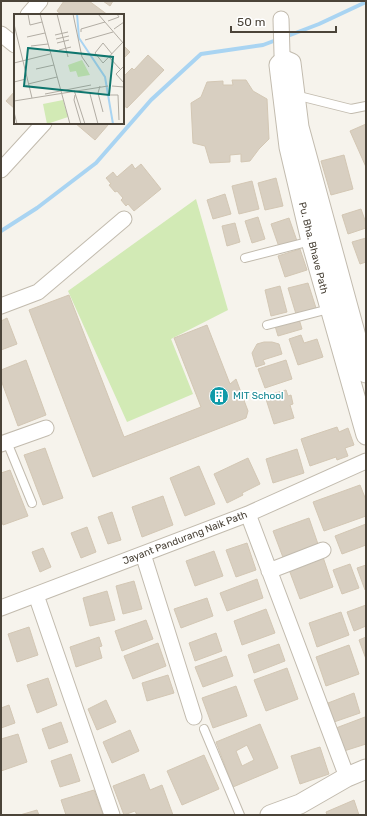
<svg xmlns="http://www.w3.org/2000/svg" width="367" height="816" viewBox="0 0 367 816" font-family="Rubik,sans-serif">
	<style>
		.green { fill: #d2eab5 }
		.lines { fill: none; stroke-linecap: round; stroke-linejoin: round }
		.stream { stroke: #a9d4f2; stroke-width: 4 }
		.building { fill: #d8cfc1; stroke: #d3c7b4; fill-rule: evenodd }
		.service-casing { stroke: #c2bbae; stroke-width: 10 }
		.minor-casing { stroke: #c2bbae; stroke-width: 17 }
		.tertiary-casing { stroke: #c2bbae; stroke-width: 21 }
		.service { stroke: #fff; stroke-width: 8 }
		.minor { stroke: #fff; stroke-width: 15 }
		.tertiary { stroke: #fff; stroke-width: 19 }
		.labels { text-anchor: middle; dominant-baseline: central; stroke-width: 3.5; stroke-linejoin: round; paint-order: stroke }
		.street-label { font-size: 10px; fill: #4b4439; stroke: #fff }
		.culture-label { font-size: 10px; fill: #0d838f; stroke: #fff; text-anchor: start }
		.inset-river { fill: none; stroke: #a9d4f2; stroke-width: 2 }
		.inset-road { fill: none; stroke: #b2ada4; stroke-width: 1 }
		.view { fill: #0f766e; fill-opacity: 0.15; stroke: #0f766e; stroke-width: 2 }
		.inset-edge { fill: none; stroke: #4b4439; stroke-width: 2 }
	</style>
	<rect width="100%" height="100%" fill="#f6f3ec"/>
	<path class="green" d="M196 199 228 310 171 339 193 394 127 422 68 291Z"/>
	<g class="lines">
		<path class="stream" d="M285 37 319 24 366 2
			M1 231 37 208 96 163 151 100 201 54 263 45 279 39"/>
	</g>
	<path class="building" d="M64 1H89L108 15H62L57 11Z
		M103 1H113L110 6Z
		M123 45 130 52 123 59Z
		M148 55 164 70 127 108 123 105V77L132 68 134 70Z
		M232 80H246L253 91 267 99 269 139 259 149 250 161 241 162V154L230 155V162L210 163 205 146 193 143 191 103 201 97 207 82 223 81V85H233Z
		M15 91V109L6 101Z
		M75 123H106L108 125 95 140Z
		M366 124V167L350 131Z
		M344 155 353 189 331 195 321 161Z
		M132 164 135 169 141 164 161 189 134 211 128 204 126 206 121 200 123 198 117 191 115 192 109 185 111 184 106 178 113 172 117 177Z
		M276 178 283 206 265 210 258 183Z
		M252 181 259 209 239 214 232 186Z
		M225 194 231 214 213 219 207 200Z
		M361 209 366 223V228L348 234 342 215Z
		M258 217 265 239 252 243 245 221Z
		M289 218 297 241 279 247 271 224Z
		M235 223 240 242 227 246 222 226Z
		M366 238V262L360 264 352 242Z
		M300 249 307 270 285 277 278 256Z
		M308 283 316 308 296 314 288 288Z
		M280 286 287 312 271 316 265 290Z
		M69 295 124 437 201 407 174 338 207 325 230 384 236 379 248 411 246 418 93 477 29 310Z
		M7 318 17 344 1 350V321Z
		M299 319 302 329 278 336 275 326Z
		M301 335 304 343 317 339 323 357 298 365 289 339Z
		M264 342H272L279 344 282 354 263 360 265 364 256 367 252 353 257 344Z
		M26 360 46 415 18 426 1 380V370Z
		M286 360 292 379 265 388 258 369Z
		M286 390 288 396 291 395 293 404 290 405 294 418 274 424 265 396Z
		M337 427 339 432 348 428 354 445 345 448 348 456 337 460 336 457 310 466 301 439Z
		M45 448 63 498 43 505 24 455Z
		M297 449 304 473 273 483 266 459Z
		M248 458 260 484 242 493 243 495 227 503 214 474Z
		M199 466 215 504 185 516 170 478Z
		M10 470 28 516 3 525 1 519V473Z
		M360 485 366 500V516L324 531 313 502Z
		M163 496 173 525 142 537 132 507Z
		M112 512 121 540 108 544 98 517Z
		M309 518 319 547 284 560 273 531Z
		M366 524V545L342 554 335 536Z
		M87 527 96 552 81 558 71 533Z
		M247 543 256 570 236 577 226 550Z
		M43 548 51 567 40 572 32 552Z
		M214 551 223 576 195 586 186 561Z
		M322 554 333 587 300 599 288 567Z
		M350 564 359 588 342 594 333 570Z
		M366 565V589L365 590 357 568Z
		M257 579 263 598 227 611 220 593Z
		M134 581 142 609 123 614 116 586Z
		M107 591 115 620 90 626 83 598Z
		M207 598 213 616 181 628 174 609Z
		M366 605V626L354 631 347 612Z
		M266 609 275 633 242 645 234 621Z
		M341 612 349 635 317 647 309 623Z
		M146 620 153 639 122 651 115 631Z
		M29 627 38 655 17 662 8 634Z
		M216 633 222 651 195 661 189 643Z
		M99 637 102 646 99 647 102 658 76 667 70 647Z
		M366 637V659L359 640Z
		M158 643 166 666 133 679 124 656Z
		M279 644 285 661 254 673 248 655Z
		M349 645 359 674 326 686 316 657Z
		M226 656 233 676 203 687 195 667Z
		M287 668 298 699 266 711 254 680Z
		M168 675 174 693 147 701 142 683Z
		M48 678 57 705 37 713 27 685Z
		M236 686 247 716 213 728 202 698Z
		M354 693 360 713 334 722 328 703Z
		M106 700 116 722 97 730 88 709Z
		M9 705 15 723 1 728V708Z
		M365 717 366 721V744L344 751 336 728Z
		M61 722 68 742 49 749 42 729Z
		M260 724 278 768 233 787 216 742ZM247 745 254 760 242 766 236 751Z
		M130 730 139 751 112 763 103 742Z
		M18 734 27 762 1 771V739Z
		M320 747 329 774 300 784 291 756Z
		M71 754 80 781 60 787 51 761Z
		M204 755 219 789 182 805 167 771Z
		M144 774 150 790 162 785 173 815H137L135 811 124 815 113 786Z
		M94 790 103 815H66L61 800Z
		M354 800 359 815H327L326 812Z
		M37 810 39 815H20Z"/>
	<g class="lines">
		<g class="service-casing">
			<path id="service" d="M295 95 351 109 366 106
				M245 258 311 241
				M267 325 329 309
				M7 442 32 503
				M204 729 240 815"/>
		</g>
		<g class="minor-casing">
			<path id="minor" d="M28 15 40 1
				M281 19 282 54 284 60
				M1 34 15 45
				M1 170 44 123
				M1 306 38 292 124 219
				M1 444 46 428
				M248 514 347 777
				M143 554 194 717
				M269 571 323 550
				M36 595 112 815
				M1 608 248 514 366 461"/>
		</g>
		<g class="tertiary-casing">
			<path id="tertiary" d="M366 373 299 127 291 63 284 60 279 65 289 147 311 241 366 435
				M270 815 300 804 347 777 366 769"/>
		</g>
		<use href="#service" class="service"/>
		<use href="#minor" class="minor"/>
		<use href="#tertiary" class="tertiary"/>
	</g>
	<defs>
		<g id="building-disc" transform="scale(1)"><circle r="9.5" fill="#0f9aa8" stroke="#fff"/><path d="M-4-6H4V6H1V3H-1V6H-4ZM-2.5-4.3h1.7v1.8h-1.7ZM.8-4.3h1.7v1.8H.8ZM-2.5-1h1.7V.8h-1.7ZM.8-1h1.7V.8H.8Z" fill="#fff"/></g>
	</defs>
	<g fill-rule="evenodd">
		<use href="#building-disc" x="219" y="396"/>
	</g>
	<g class="labels">
		<g class="street-label">
			<text transform="translate(313 248) rotate(76)">Pu. Bha. Bhave Path</text>
			<text transform="translate(185 538) rotate(-21)">Jayant Pandurang Naik Path</text>
		</g>
		<g class="culture-label">
			<text x="233" y="396">MIT School</text>
		</g>
	</g>
	<g transform="translate(14 14)">
		<rect width="110" height="110" fill="#f6f3ec"/>
		<path d="M68 46 76 61 64 63 62 57 56 58 54 51ZM49 86 54 103 33 110 29 90Z" fill="#d2eab5"/>
		<path class="inset-river" d="M63 0 65 24 91 63 99 110"/>
		<path class="inset-road" d="M14 0 16 11 28 8M26 0 56 110M43 0 54 43M59 0 68 43 75 53M84 0 110 30M94 7 105 3 103 0M0 10 18 84M100 15 110 8M67 18V15L91 8M41 21 54 18M13 23 31 19M42 25 55 22M71 26 99 18M43 29 55 26M17 32 34 30M45 36 57 33M98 40 89 29 81 39 89 49 90 48 109 28M95 43 106 55M0 49 36 40M110 52 102 60 110 69M22 55 40 51M0 68 12 65M14 70 43 63M86 72 84 79 89 98M98 72 110 73M60 76 71 110M31 80 77 71M76 80 84 110M61 81 60 86 67 110M96 81H104L105 106M0 87 94 72M0 98 3 110"/>
		<path class="view" d="M14 34 99 43 95 81 10 72Z"/>
		<rect width="110" height="110" class="inset-edge"/>
	</g>
	<rect width="367" height="816" fill="none" stroke="#4b4439" stroke-width="4"/>
	<path d="M231 26v6h105v-6" fill="none" stroke="#4b4439" stroke-width="2"/>
	<text x="237" y="26" font-size="12" fill="#4b4439" stroke="#ffffff" stroke-width="3" paint-order="stroke">50 m</text>
</svg>
